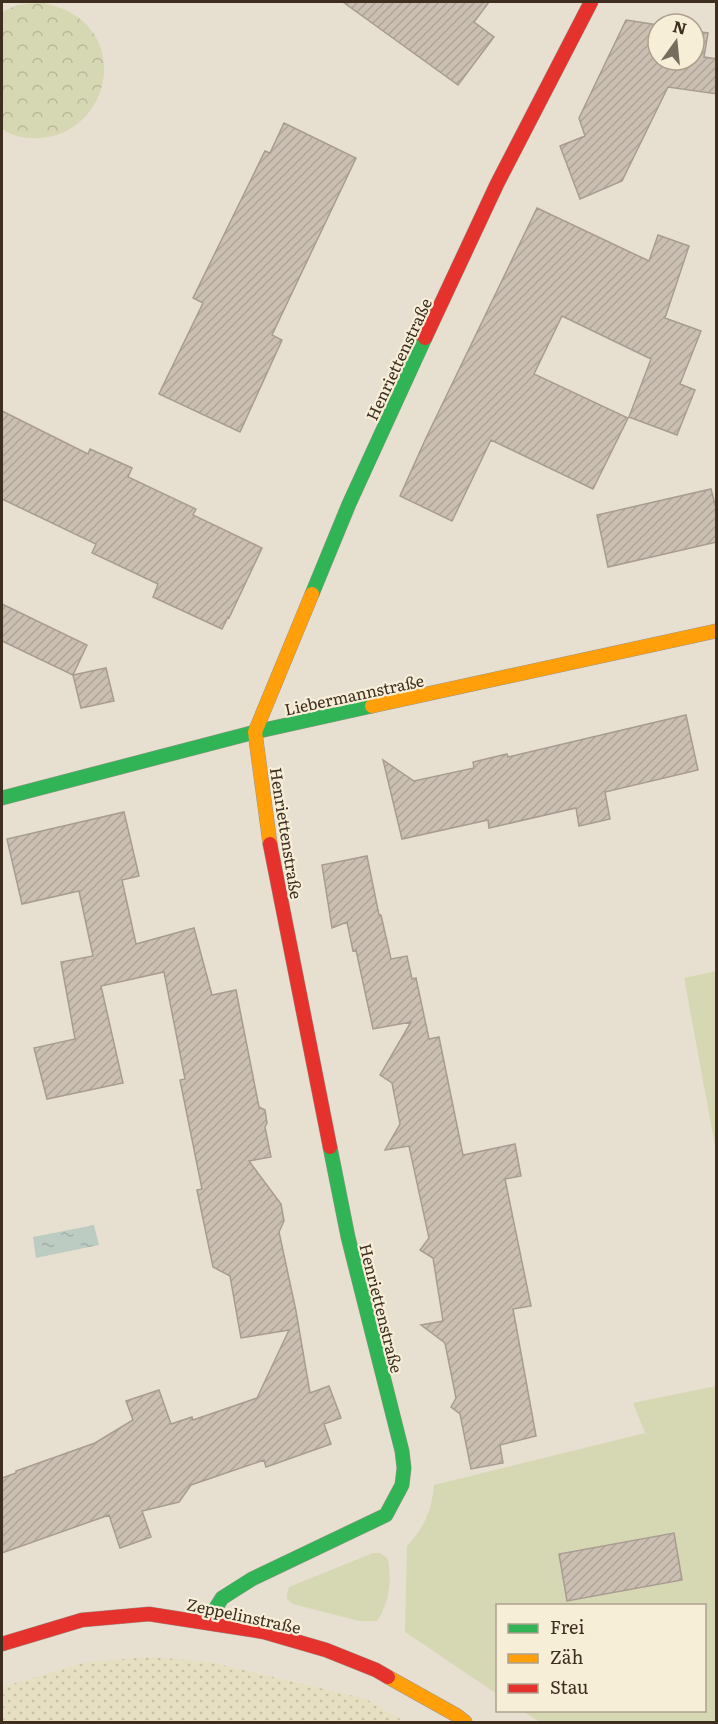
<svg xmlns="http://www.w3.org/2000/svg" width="718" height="1724" viewBox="0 0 718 1724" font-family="Literata,serif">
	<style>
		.farmland { fill: url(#farmland-dots) }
		.green { fill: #d6d7b3 }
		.forest { fill: url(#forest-crowns) }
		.water { fill: url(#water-ripples) }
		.building { fill: url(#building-hatch); stroke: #a89c90; stroke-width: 1.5 }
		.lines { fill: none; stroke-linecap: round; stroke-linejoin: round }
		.fast-casing { stroke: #9c958a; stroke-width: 15 }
		.slow-casing { stroke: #9c958a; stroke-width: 15 }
		.jam-casing { stroke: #9c958a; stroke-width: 15 }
		.fast { stroke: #30b455; stroke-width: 14 }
		.slow { stroke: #ff9f0a; stroke-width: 14 }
		.jam { stroke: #e5322d; stroke-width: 14 }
		.labels { text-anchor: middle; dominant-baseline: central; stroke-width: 4.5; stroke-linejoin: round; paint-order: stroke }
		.street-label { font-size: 16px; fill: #3d2e20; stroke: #f7eed8 }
	</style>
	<defs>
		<pattern id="farmland-dots" width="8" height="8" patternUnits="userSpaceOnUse" patternTransform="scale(1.5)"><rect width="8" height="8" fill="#e6dfc2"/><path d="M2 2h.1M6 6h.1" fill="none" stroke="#c6c0a6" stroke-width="1.8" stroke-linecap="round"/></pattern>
		<pattern id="forest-crowns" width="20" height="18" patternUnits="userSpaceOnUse" patternTransform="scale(1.5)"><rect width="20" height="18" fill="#d6d7b3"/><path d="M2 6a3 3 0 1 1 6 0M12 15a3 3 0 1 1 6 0" fill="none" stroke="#b9b99a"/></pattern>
		<pattern id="water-ripples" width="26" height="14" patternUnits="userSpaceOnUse" patternTransform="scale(1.5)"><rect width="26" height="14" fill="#bcccc2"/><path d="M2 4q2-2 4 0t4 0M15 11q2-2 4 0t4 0" fill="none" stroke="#a2b0a6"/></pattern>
		<pattern id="building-hatch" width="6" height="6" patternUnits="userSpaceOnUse" patternTransform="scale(1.5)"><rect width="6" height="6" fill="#cbbfb2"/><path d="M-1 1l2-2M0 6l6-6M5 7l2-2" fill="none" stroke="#afa499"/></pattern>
	</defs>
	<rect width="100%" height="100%" fill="#e7e0d1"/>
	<path class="farmland" d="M150 1657 210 1662 366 1699 405 1722H2V1687L87 1662Z"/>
	<path class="green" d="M716 971V1151L684 978Z
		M716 1386V1722H540L522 1711 704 1710V1606H498L497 1694 405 1632 407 1546C424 1528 432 1510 434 1485L645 1433 633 1403Z
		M373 1553H380L387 1558C393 1577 389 1604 377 1621H359L293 1604 287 1599V1594L289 1587Z"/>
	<path class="forest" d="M41 2C55 6 67 9 79 18 127 55 102 133 41 138 28 139 13 137 2 129V12L17 5Z"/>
	<path class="water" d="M94 1225 99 1245 36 1258 33 1237Z"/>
	<path class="building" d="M343 2H489L474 22 494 37 458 85Z
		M626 20 658 25V60H694V31L708 33 704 57 717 59V94L668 87 622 181 580 199 560 146 585 136 579 118Z
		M284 123 356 158 272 335 282 340 240 432 159 394 203 303 193 298 265 151 270 153Z
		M537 208 649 261 658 235 689 246 665 318 701 331 680 384 695 390 677 435 629 417 651 359 562 316 534 374 628 418 593 489 491 440 452 521 400 496 426 438Z
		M2 411 88 454 90 449 132 468 128 477 196 509 193 515 262 548 229 618 228 617 222 629 153 597 158 584 92 553 96 544 2 499Z
		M711 489 717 512V542L608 567 597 515Z
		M2 604 87 645 73 675 106 668 114 701 81 708 73 675 2 641Z
		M686 715 698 770 605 792 610 819 579 826 576 808 489 828 488 820 402 839 383 760 414 781 474 768 473 762 507 754 508 757Z
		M124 812 139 876 122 880 136 944 194 928 212 995 236 990 259 1107 265 1110 267 1123 265 1127 271 1157 249 1161 281 1204 284 1221 279 1232 296 1311 310 1393 329 1386 341 1418 324 1424 331 1444 266 1467 264 1460 191 1485 179 1502 142 1511 151 1537 120 1548 109 1515 2 1553V1478L16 1473V1471L95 1443 133 1420 126 1401 159 1390 171 1424 192 1417 193 1420 257 1398 289 1330 241 1338 230 1276 213 1267 197 1190 202 1189 180 1080 185 1079 164 972 101 986 123 1083 47 1099 34 1048 75 1039 61 962 93 956 79 891 22 904 7 839Z
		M367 856 379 915H381L391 959 407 956 412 979 416 978 429 1039 439 1037 463 1155 515 1144 521 1176 505 1179 531 1306 513 1309 536 1436 500 1445 503 1463 471 1469 460 1414 451 1407 456 1398 445 1343 421 1325 443 1321 433 1258 420 1250 429 1238 409 1146 385 1150 400 1124 392 1083 380 1075 411 1022 373 1029 356 950 353 951 347 922 332 928 322 865Z
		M674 1533 682 1580 567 1601 559 1554Z"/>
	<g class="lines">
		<g class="fast-casing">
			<path id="fast" d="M312 594 349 504 425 338
				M2 798 255 732 372 706
				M207 1622 222 1598 252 1579 386 1515 402 1485 404 1468 402 1451 348 1237 330 1147"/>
		</g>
		<g class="slow-casing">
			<path id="slow" d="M372 706 716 631
				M270 844 255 732 312 594
				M388 1677 456 1715 465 1722"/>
		</g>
		<g class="jam-casing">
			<path id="jam" d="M425 338 497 184 591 2
				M270 844 330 1147
				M2 1644 82 1620 149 1614 264 1632 326 1650 376 1670 388 1677"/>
		</g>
		<use href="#fast" class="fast"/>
		<use href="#slow" class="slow"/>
		<use href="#jam" class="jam"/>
	</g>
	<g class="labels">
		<g class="street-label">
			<text transform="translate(398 359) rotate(-65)">Henriettenstraße</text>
			<text transform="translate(354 694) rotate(-12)">Liebermannstraße</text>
			<text transform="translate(287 833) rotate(81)">Henriettenstraße</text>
			<text transform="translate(382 1308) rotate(76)">Henriettenstraße</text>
			<text transform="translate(244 1615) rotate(12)">Zeppelinstraße</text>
		</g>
	</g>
	<rect width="718" height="1724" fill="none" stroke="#3d2e20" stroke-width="6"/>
	<rect x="496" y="1604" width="210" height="108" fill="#f7eed8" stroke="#ada18e" stroke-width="1.5"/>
	<rect x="508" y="1624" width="30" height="9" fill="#30b455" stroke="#ada18e" stroke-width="1.5"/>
	<text x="550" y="1634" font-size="18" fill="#3d2e20">Frei</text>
	<rect x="508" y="1654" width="30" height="9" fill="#ff9f0a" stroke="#ada18e" stroke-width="1.5"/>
	<text x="550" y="1664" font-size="18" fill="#3d2e20">Zäh</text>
	<rect x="508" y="1684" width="30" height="9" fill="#e5322d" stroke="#ada18e" stroke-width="1.5"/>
	<text x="550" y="1694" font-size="18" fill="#3d2e20">Stau</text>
	<g transform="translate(676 42) rotate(15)"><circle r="28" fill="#f7eed8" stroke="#ada18e" stroke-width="1.5"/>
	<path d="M0-4.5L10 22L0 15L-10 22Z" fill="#786c5e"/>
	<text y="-9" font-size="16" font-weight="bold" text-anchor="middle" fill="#3d2e20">N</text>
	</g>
</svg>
